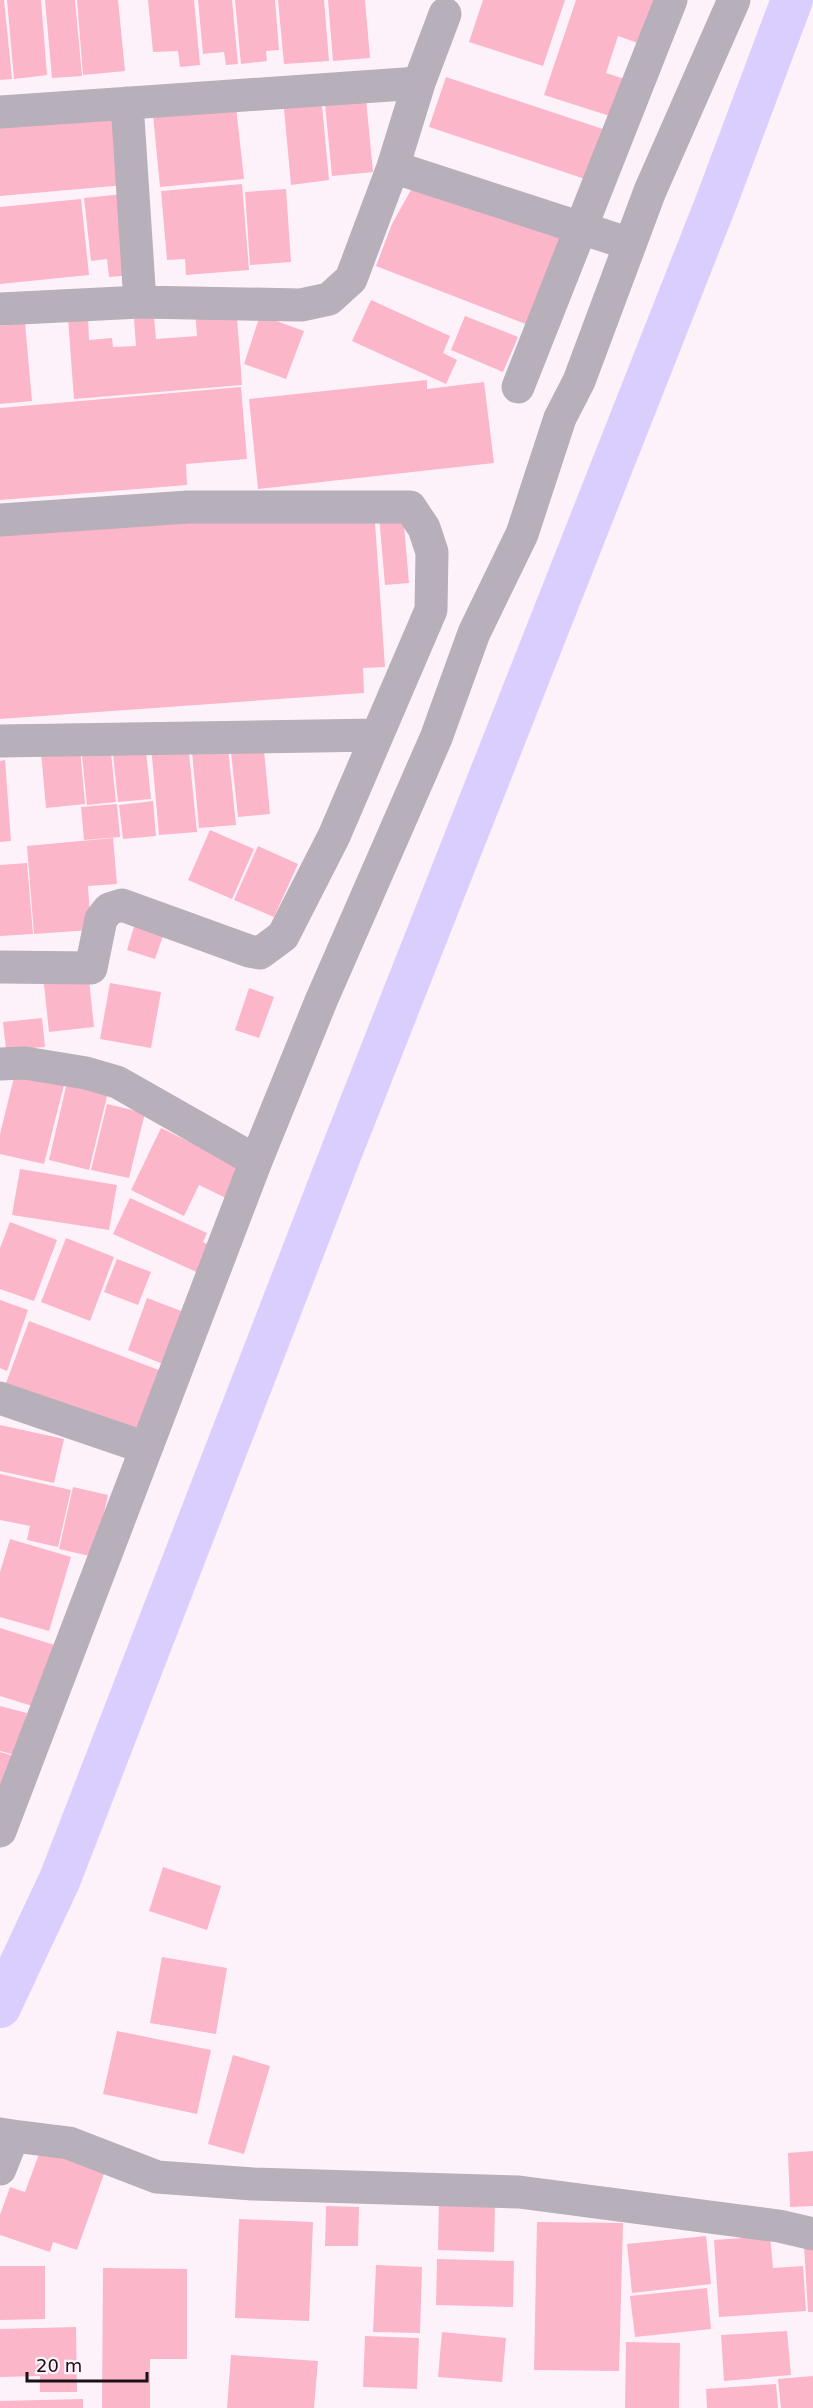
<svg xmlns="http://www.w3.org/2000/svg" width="813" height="2408" viewBox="0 0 813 2408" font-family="'DejaVu Sans',sans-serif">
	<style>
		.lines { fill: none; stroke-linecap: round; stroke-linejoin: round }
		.canal { stroke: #d9cefe; stroke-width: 42 }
		.building { fill: #fbb6c9 }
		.minor { stroke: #b7afba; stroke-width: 33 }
	</style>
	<rect width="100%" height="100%" fill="#fef2fa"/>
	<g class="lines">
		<path class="canal" d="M0 2007 60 1879 341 1153 717 200 792 0"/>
	</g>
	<path class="building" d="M0 0H4L12 79 0 80Z
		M7 0H41L47 75 14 79Z
		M45 0H75L82 76 52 78Z
		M77 0H118L125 71 83 75Z
		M148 0H194L200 65 180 67 178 51 153 52Z
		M198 0H232L238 64 226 65 224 52 203 54Z
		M235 0H275L279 50 266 51 267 61 241 64Z
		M278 0H324L329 61 284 64Z
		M328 0H365L370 58 333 61Z
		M483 0H565L543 66 469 42Z
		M576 0H664L649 47 618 36 606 73 628 80 616 118 544 95Z
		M446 77 615 133 597 183 429 127Z
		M365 89 373 172 332 176 324 94Z
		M321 95 329 180 291 185 283 98Z
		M236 107 244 179 160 187 153 115Z
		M118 108 125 185 0 196V119Z
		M416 181 571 240 536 328 376 266 392 224Z
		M242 184 249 270 186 275 185 259 167 260 161 191Z
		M286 189 291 262 250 265 245 192Z
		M124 194 133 275 109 277 107 259 91 261 84 198Z
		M81 199 89 275 0 284V207Z
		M371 300 450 336 443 353 457 360 446 384 352 341Z
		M195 308 237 317 242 385 74 399 68 319 88 318 89 340 112 338 113 347 136 346 134 319 154 317 156 339 197 336Z
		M260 315 304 331 286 379 244 364Z
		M465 316 518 337 503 372 451 350Z
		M25 323 32 401 0 404V326Z
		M427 380V389L484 382 494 463 258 489 249 399Z
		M241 387 247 459 186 464 187 485 0 500V408Z
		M374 509 385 667 363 668 364 693 0 719V535Z
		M403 514 409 583 385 585 379 516Z
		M227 738 236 825 199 828 191 741Z
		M263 740 270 814 238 817 230 743Z
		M145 741 151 799 118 802 112 745Z
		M110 743 116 802 87 805 81 746Z
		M188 743 197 832 159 835 151 746Z
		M80 748 85 804 46 808 41 752Z
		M5 760 11 841 0 842V761Z
		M153 801 156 836 123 839 119 805Z
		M117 804 120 837 84 840 81 807Z
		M210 830 254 849 232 899 188 880Z
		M113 838 117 884 88 886 91 930 34 934 27 846Z
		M258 846 298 864 274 917 234 900Z
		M27 863 33 934 0 936V865Z
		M136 920 165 930 155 959 127 950Z
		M88 970 94 1027 49 1032 43 975Z
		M110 983 161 992 151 1048 100 1039Z
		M249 988 274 997 259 1038 235 1030Z
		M42 1018 45 1047 6 1050 3 1022Z
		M17 1065 66 1077 44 1164 0 1154V1134Z
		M68 1078 109 1088 89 1170 49 1160Z
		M107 1104 145 1113 129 1178 91 1170Z
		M161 1128 245 1169 230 1200 199 1185 184 1216 131 1190Z
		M20 1169 117 1185 109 1230 12 1215Z
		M130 1198 207 1233 203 1242 215 1248 203 1275 113 1234Z
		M10 1222 57 1240 34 1301 0 1289V1248Z
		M66 1238 114 1257 90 1321 41 1302Z
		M117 1259 151 1272 138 1305 104 1292Z
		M147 1298 189 1314 168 1366 128 1350Z
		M0 1300 28 1310 7 1371 0 1368Z
		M29 1321 172 1375 149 1436 6 1383Z
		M0 1425 64 1439 54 1483 0 1471Z
		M0 1474 71 1490 58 1547 27 1540 30 1526 0 1520Z
		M73 1487 108 1495 94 1557 59 1549Z
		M10 1539 71 1557 49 1631 0 1617V1572Z
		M0 1628 61 1647 42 1709 0 1696Z
		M0 1706 27 1713 15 1755 0 1751Z
		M0 1752 14 1756 0 1787Z
		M163 1867 221 1886 207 1930 149 1911Z
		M162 1957 227 1968 216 2034 150 2023Z
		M117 2031 211 2050 197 2114 103 2094Z
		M233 2055 270 2066 244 2154 208 2144Z
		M42 2146 106 2168 77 2250 53 2242 50 2252 0 2235V2215L10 2187 25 2192Z
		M813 2151V2206L790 2207 788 2153Z
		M439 2199 495 2201 494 2252 438 2250Z
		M326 2206 359 2207 358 2246H325Z
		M239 2219 313 2222 309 2321 235 2318Z
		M537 2222 623 2223 619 2371 534 2370Z
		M706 2236 711 2284 632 2293 627 2244Z
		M770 2236 773 2268 803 2266 806 2311 719 2317 714 2240Z
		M804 2245H813V2312H808Z
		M437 2259 514 2261 513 2307 436 2305Z
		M376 2265 422 2267 420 2333 373 2332Z
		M0 2266H45V2319L0 2320Z
		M103 2268 187 2269V2359H150V2408H102Z
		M707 2288 711 2329 635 2337 630 2296Z
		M76 2327 77 2392H40V2376L0 2377V2329Z
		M787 2331 791 2375 724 2381 721 2335Z
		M442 2332 506 2338 502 2382 438 2377Z
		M365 2336 419 2338 417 2389 363 2387Z
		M626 2342 680 2343 679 2408H625Z
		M231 2355 318 2361 314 2408H227Z
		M813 2376V2408H781L778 2379Z
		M776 2384 778 2408H707L706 2389Z
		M83 2399V2408H0V2401Z"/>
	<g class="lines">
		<path class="minor" d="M419 83 445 14
			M127 103 140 302
			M0 112 419 83 393 167 351 279 329 299 301 305 140 302 0 309
			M393 167 630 244
			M518 387 671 0
			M0 520 188 507H410L424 528 432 552 431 610 334 836 283 936 260 953 249 951 122 905 109 909 101 919 91 968 0 967
			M0 741 377 735
			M0 1064 25 1063 86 1073 117 1082 256 1161
			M0 1398 146 1448
			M0 1831 256 1161 321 1001 436 738 474 633 522 534 560 418 579 381 650 191 734 0
			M0 2134 13 2136 0 2169
			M13 2136 69 2143 157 2177 253 2184 519 2192 779 2226 813 2234"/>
	</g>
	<path d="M27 2372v9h120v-9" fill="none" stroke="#1a1017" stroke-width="3"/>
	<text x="36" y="2372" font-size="18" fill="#1a1017" stroke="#fef2fa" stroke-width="4.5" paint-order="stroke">20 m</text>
</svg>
